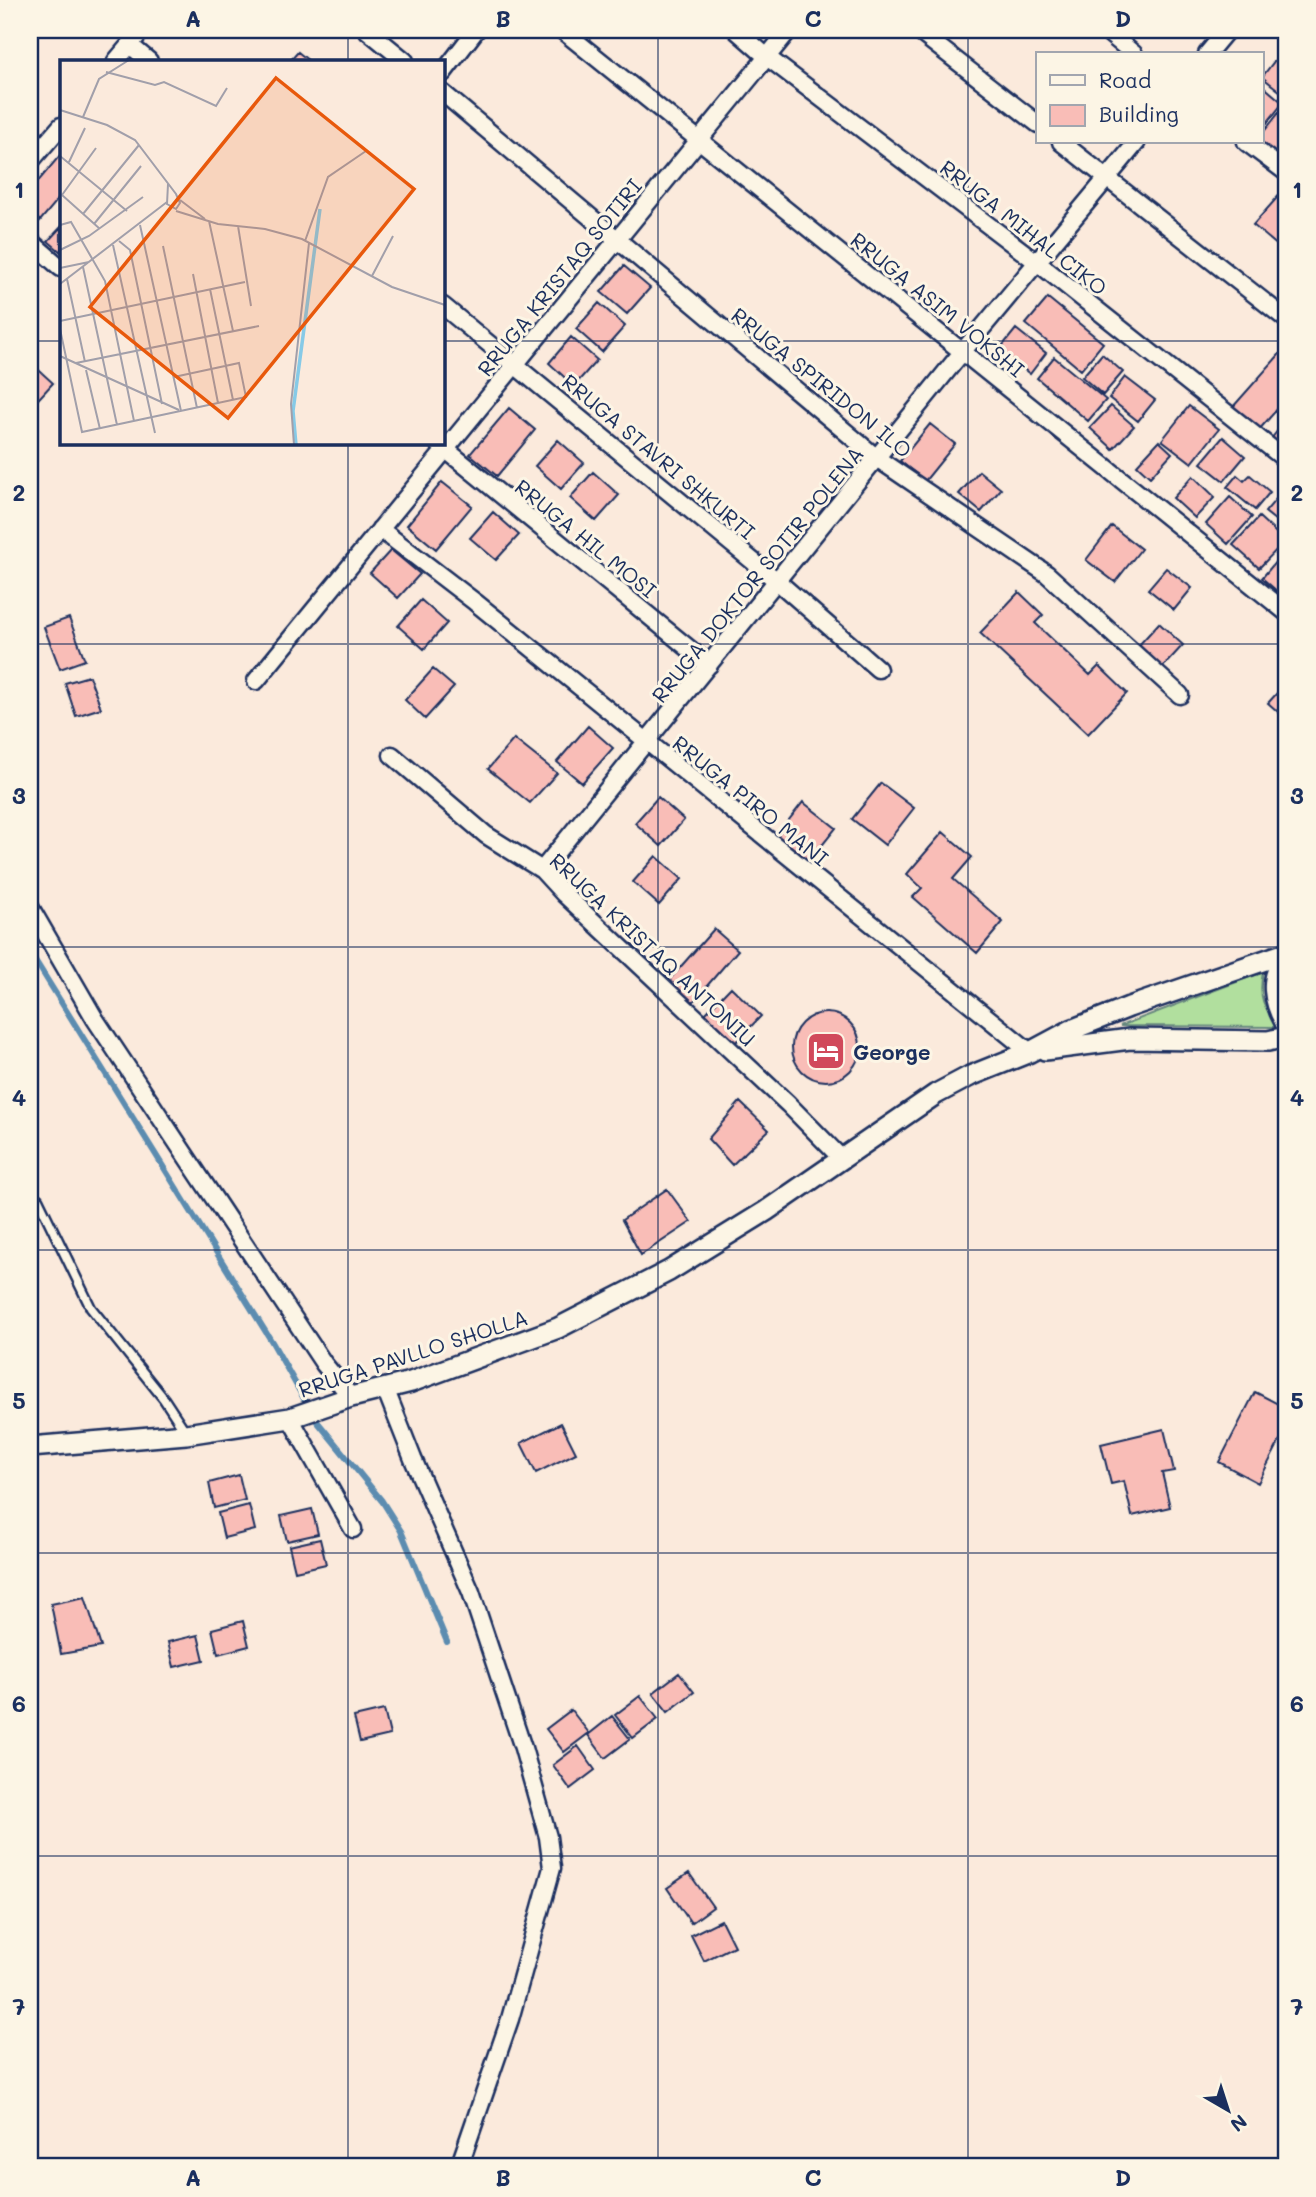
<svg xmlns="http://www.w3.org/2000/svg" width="1316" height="2197" viewBox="0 0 1316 2197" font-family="Mali,sans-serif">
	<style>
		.green { fill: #b1df9e; stroke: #66877e; stroke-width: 2 }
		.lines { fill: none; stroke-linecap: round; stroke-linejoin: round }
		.stream { stroke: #5b8cb0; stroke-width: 6 }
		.building { fill: #f9bdb7; stroke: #1b2f5e; stroke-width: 2 }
		.service-casing { stroke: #1b2f5e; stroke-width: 13 }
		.minor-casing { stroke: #1b2f5e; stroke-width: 21 }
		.tertiary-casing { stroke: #1b2f5e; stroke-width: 24 }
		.secondary-casing { stroke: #1b2f5e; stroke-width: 26 }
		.service { stroke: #fcf5e5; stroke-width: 8 }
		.minor { stroke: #fcf5e5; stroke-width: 16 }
		.tertiary { stroke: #fcf5e5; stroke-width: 19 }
		.secondary { stroke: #fcf5e5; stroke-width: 21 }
		.grid { fill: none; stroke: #1b2f5e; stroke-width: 2; stroke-opacity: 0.55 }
		.labels { text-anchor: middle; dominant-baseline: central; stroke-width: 6; stroke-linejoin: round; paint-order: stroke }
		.street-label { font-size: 21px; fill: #1b2f5e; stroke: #fcf5e5 }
		.poi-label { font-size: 21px; font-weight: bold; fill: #1b2f5e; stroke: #fcf5e5; text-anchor: start }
		.inset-river { fill: none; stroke: #86cae7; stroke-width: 3.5 }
		.inset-road { fill: none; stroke: #a19faa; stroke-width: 2 }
		.view { fill: #e8590c; fill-opacity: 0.15; stroke: #e8590c; stroke-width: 3.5 }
		.inset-edge { fill: none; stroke: #1b2f5e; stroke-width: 3.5 }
		.neatline { fill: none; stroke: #1b2f5e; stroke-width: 2.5 }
		.grid-label { font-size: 23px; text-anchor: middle; font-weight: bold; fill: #1b2f5e }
	</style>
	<rect width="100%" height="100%" fill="#fbeadc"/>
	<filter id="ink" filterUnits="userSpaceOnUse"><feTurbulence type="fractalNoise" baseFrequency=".0143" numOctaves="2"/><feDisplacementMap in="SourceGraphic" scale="14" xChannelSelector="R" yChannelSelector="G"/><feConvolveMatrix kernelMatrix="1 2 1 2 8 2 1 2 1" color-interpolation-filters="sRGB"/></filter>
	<g filter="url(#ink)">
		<path class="green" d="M1263 972C1258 998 1263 1007 1280 1027L1120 1026Z"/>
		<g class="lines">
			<path class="stream" d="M30 952 272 1342 316 1420 382 1501 401 1531 447 1642"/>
		</g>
		<path class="building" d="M1286 46V96L1262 77Z
			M298 52 309 61H290Z
			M1262 85 1283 103 1262 129Z
			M1282 109 1286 112V164L1258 142H1262V134Z
			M61 154V196L40 221 30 212V191Z
			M1282 192 1286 196 1285 252 1253 225Z
			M61 227V252L48 241Z
			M624 266 650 288 627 314 601 292Z
			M1048 298 1103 343 1081 370 1026 324Z
			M599 303 625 326 602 352 576 329Z
			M1016 329 1046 353 1030 374 999 350Z
			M571 337 597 360 574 386 549 363Z
			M1286 347V399L1258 431 1232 408Z
			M1102 354 1123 372 1103 395 1082 377Z
			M1054 357 1106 400 1088 421 1037 378Z
			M30 362 53 383 30 408Z
			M1125 377 1155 400 1138 421 1109 398Z
			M1111 406 1134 426 1113 449 1090 428Z
			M1189 406 1219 429 1192 463 1162 440Z
			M509 408 535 430 497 476 470 454Z
			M1286 420V451L1271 439Z
			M930 424 955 444 925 481 900 461Z
			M1223 437 1245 456 1224 481 1201 463Z
			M558 440 584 463 561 489 535 466Z
			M1159 441 1172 453 1150 477 1137 465Z
			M979 471 1001 489 981 512 959 494Z
			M593 472 619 495 596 521 570 498Z
			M1237 475 1244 481 1250 475 1270 492 1255 510 1227 487Z
			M1193 476 1215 497 1195 518 1173 498Z
			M442 482 472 506 436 549 407 525Z
			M1286 487V529L1265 512Z
			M1230 497 1252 517 1228 544 1206 524Z
			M493 512 519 535 496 560 470 538Z
			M1259 517 1285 541 1259 568 1233 545Z
			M1112 526 1141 549 1115 582 1086 560Z
			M1286 549V599L1262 578Z
			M391 550 420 574 398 598 370 573Z
			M1166 568 1192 588 1174 610 1148 589Z
			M1019 592 1043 615 1035 623 1090 675 1099 666 1127 693 1088 734 980 633Z
			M421 600 447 623 424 649 398 626Z
			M69 618 85 660 60 669 44 627Z
			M1159 623 1183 645 1162 668 1139 645Z
			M433 669 454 687 425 719 405 700Z
			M89 676 101 708 76 716 65 683Z
			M1286 683V719L1268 703Z
			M588 726 613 748 582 783 557 762Z
			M514 739 557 773 530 803 488 769Z
			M881 783 914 808 885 845 852 819Z
			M658 797 684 820 661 846 635 823Z
			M803 802 836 828 807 864 774 839Z
			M943 832 972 857 953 879 1003 922 977 953 913 897 922 888 907 874Z
			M656 856 682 879 659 905 633 882Z
			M714 929 738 950 693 1002 668 981Z
			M731 987 761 1016 734 1044 704 1015Z
			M792 1047a34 34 0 1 1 68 0a34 34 0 1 1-68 0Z
			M740 1102 769 1130 732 1165 708 1139Z
			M667 1189 691 1222 641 1255 622 1220Z
			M1255 1392 1286 1408V1429L1258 1483 1219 1462Z
			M561 1423 576 1453 536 1473 521 1443Z
			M1164 1429 1174 1471 1162 1473 1170 1507 1132 1516 1124 1481 1111 1484 1101 1444Z
			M239 1475 245 1500 214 1508 209 1483Z
			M249 1505 255 1530 224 1538 218 1513Z
			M312 1509 318 1534 287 1541 281 1516Z
			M320 1539 326 1564 295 1571 289 1546Z
			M85 1597 101 1647 61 1654 51 1604Z
			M243 1621 249 1646 218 1654 212 1629Z
			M198 1635 204 1660 174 1667 168 1642Z
			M679 1673 694 1692 668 1712 653 1693Z
			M640 1696 658 1719 633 1738 615 1715Z
			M384 1710 390 1735 360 1742 354 1717Z
			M571 1710 589 1733 564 1752 546 1729Z
			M612 1716 630 1739 605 1758 588 1735Z
			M578 1746 595 1770 570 1789 553 1765Z
			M689 1873 713 1907 691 1923 667 1888Z
			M721 1920 734 1946 704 1961 691 1935Z"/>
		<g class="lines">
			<g class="service-casing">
				<path id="service" d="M38 1199 91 1308 164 1399 185 1431"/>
			</g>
			<g class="minor-casing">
				<path id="minor" d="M367 30 405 61
					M562 30 1286 612
					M736 30 767 57 1038 263 1286 460
					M917 30 1038 124
					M1105 30 1134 54
					M130 45 149 61
					M1207 54 1227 30
					M116 61 142 30
					M443 73 476 30
					M443 93 878 459 1047 574 1180 695
					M1061 142 1286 319
					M1246 142 1286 172
					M30 162 61 126
					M30 241 61 268
					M443 306 777 581 878 669
					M439 444 709 665
					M380 529 475 602 1030 1052
					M256 681 789 30
					M392 755 486 835 542 870 564 894 788 1104 842 1159
					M542 870 963 351 1137 142
					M30 907 95 1019 324 1364 351 1397
					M385 1388 413 1459 471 1592 523 1748 548 1837 552 1868 510 2019 459 2167
					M290 1418 353 1529"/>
			</g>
			<g class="tertiary-casing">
				<path id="tertiary" d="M1045 1050 1130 1039 1268 1041 1286 1037
					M30 1447 186 1434 290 1418 351 1397 411 1382 558 1328 669 1271 766 1211 936 1094 970 1076 1030 1052 1071 1030 1129 1007 1286 953"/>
			</g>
			<g class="secondary-casing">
				<path id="secondary" d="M1286 960C1269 978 1275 1002 1286 1022"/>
			</g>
			<use href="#service" class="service"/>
			<use href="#minor" class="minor"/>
			<use href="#tertiary" class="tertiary"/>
			<use href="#secondary" class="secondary"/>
		</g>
	</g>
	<path class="grid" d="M348 30V61M658 30V2167M968 30V2167M30 341H61M443 341H1286M348 443V2167M30 644H1286M30 947H1286M30 1250H1286M30 1553H1286M30 1856H1286"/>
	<defs>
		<g id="hotel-square" transform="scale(2.0125)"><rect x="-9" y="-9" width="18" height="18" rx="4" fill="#d1495b" stroke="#fcf5e5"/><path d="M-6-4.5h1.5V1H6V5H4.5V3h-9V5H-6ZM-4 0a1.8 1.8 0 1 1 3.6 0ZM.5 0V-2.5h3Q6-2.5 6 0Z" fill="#fff"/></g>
	</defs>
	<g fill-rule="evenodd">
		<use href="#hotel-square" x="826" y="1051"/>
	</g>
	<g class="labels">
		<g class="street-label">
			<text transform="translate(1024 227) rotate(38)">RRUGA MIHAL CIKO</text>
			<text transform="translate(559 277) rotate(-51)">RRUGA KRISTAQ SOTIRI</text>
			<text transform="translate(938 304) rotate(39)">RRUGA ASIM VOKSHI</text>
			<text transform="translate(822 382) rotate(39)">RRUGA SPIRIDON ILO</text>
			<text transform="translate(659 456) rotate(40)">RRUGA STAVRI SHKURTI</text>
			<text transform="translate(586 538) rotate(39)">RRUGA HIL MOSI</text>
			<text transform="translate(757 574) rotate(-51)">RRUGA DOKTOR SOTIR POLENA</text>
			<text transform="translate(751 800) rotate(39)">RRUGA PIRO MANI</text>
			<text transform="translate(653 949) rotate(43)">RRUGA KRISTAQ ANTONIU</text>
			<text transform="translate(413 1353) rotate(-18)">RRUGA PAVLLO SHOLLA</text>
		</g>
		<g class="poi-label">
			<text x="853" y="1051">George</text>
		</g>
	</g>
	<g transform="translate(60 60)">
		<rect width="385" height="385" fill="#fbeadc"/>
		<path class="inset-river" d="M236 385 233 351 260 149"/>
		<path class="inset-road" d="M46 12 95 25 104 22 156 46 167 28M0 50 47 65 75 80 116 134 120 143 116 149 107 144 108 124M23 57 39 19 69 0M0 96 67 151M9 102 25 68M2 135 36 88M2 135 40 169M120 140 145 159M116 151 158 164 205 169 242 179 332 227 385 245M23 154 79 85M149 161 173 271M34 164 81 106M0 165 11 162 45 221 74 361M80 165 121 351M178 166 191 246M59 181 70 190 102 344M245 181 268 117 306 91M53 185 95 373M103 186 137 348M0 190 29 176 83 137M23 207 57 365M0 208 29 202M133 214 158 343M312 216 333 176M7 219 25 302M0 224 107 142M150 229 173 340M0 261 185 222M0 269 22 372 186 337 179 303 114 317M0 296 119 350M16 303 199 266M26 310 40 369M234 385 231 344 249 183"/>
		<path class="view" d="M216 18 354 129 168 358 30 247Z"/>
		<rect width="385" height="385" class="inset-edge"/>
	</g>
	<rect width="1316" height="2197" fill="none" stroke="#fcf5e5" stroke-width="77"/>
	<rect x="1036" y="52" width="228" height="91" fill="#fcf5e5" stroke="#a2a6af" stroke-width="2"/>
	<rect x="1050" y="75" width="35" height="10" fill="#fcf5e5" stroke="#a2a6af" stroke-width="2"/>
	<text x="1099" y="88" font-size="21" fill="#1b2f5e">Road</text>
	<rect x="1050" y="105" width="35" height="21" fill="#f9bdb7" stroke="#a2a6af" stroke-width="2"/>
	<text x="1099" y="122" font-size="21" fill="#1b2f5e">Building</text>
	<g transform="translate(1228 2110) rotate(141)" stroke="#fcf5e5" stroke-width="5" paint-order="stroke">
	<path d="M0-5L12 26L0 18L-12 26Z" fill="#1b2f5e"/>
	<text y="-10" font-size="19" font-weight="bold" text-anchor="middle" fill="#1b2f5e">N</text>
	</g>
	<rect x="38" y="38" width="1240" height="2120" class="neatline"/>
	<g class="grid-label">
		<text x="193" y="27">A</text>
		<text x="503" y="27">B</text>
		<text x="813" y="27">C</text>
		<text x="1123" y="27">D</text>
		<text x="19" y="198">1</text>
		<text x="1297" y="198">1</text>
		<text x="19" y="501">2</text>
		<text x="1297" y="501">2</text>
		<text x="19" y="804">3</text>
		<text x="1297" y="804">3</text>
		<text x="19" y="1106">4</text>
		<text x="1297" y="1106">4</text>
		<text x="19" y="1409">5</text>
		<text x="1297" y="1409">5</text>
		<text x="19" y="1712">6</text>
		<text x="1297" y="1712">6</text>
		<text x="19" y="2015">7</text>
		<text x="1297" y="2015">7</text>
		<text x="193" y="2186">A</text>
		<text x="503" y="2186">B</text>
		<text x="813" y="2186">C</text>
		<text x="1123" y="2186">D</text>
	</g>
</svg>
